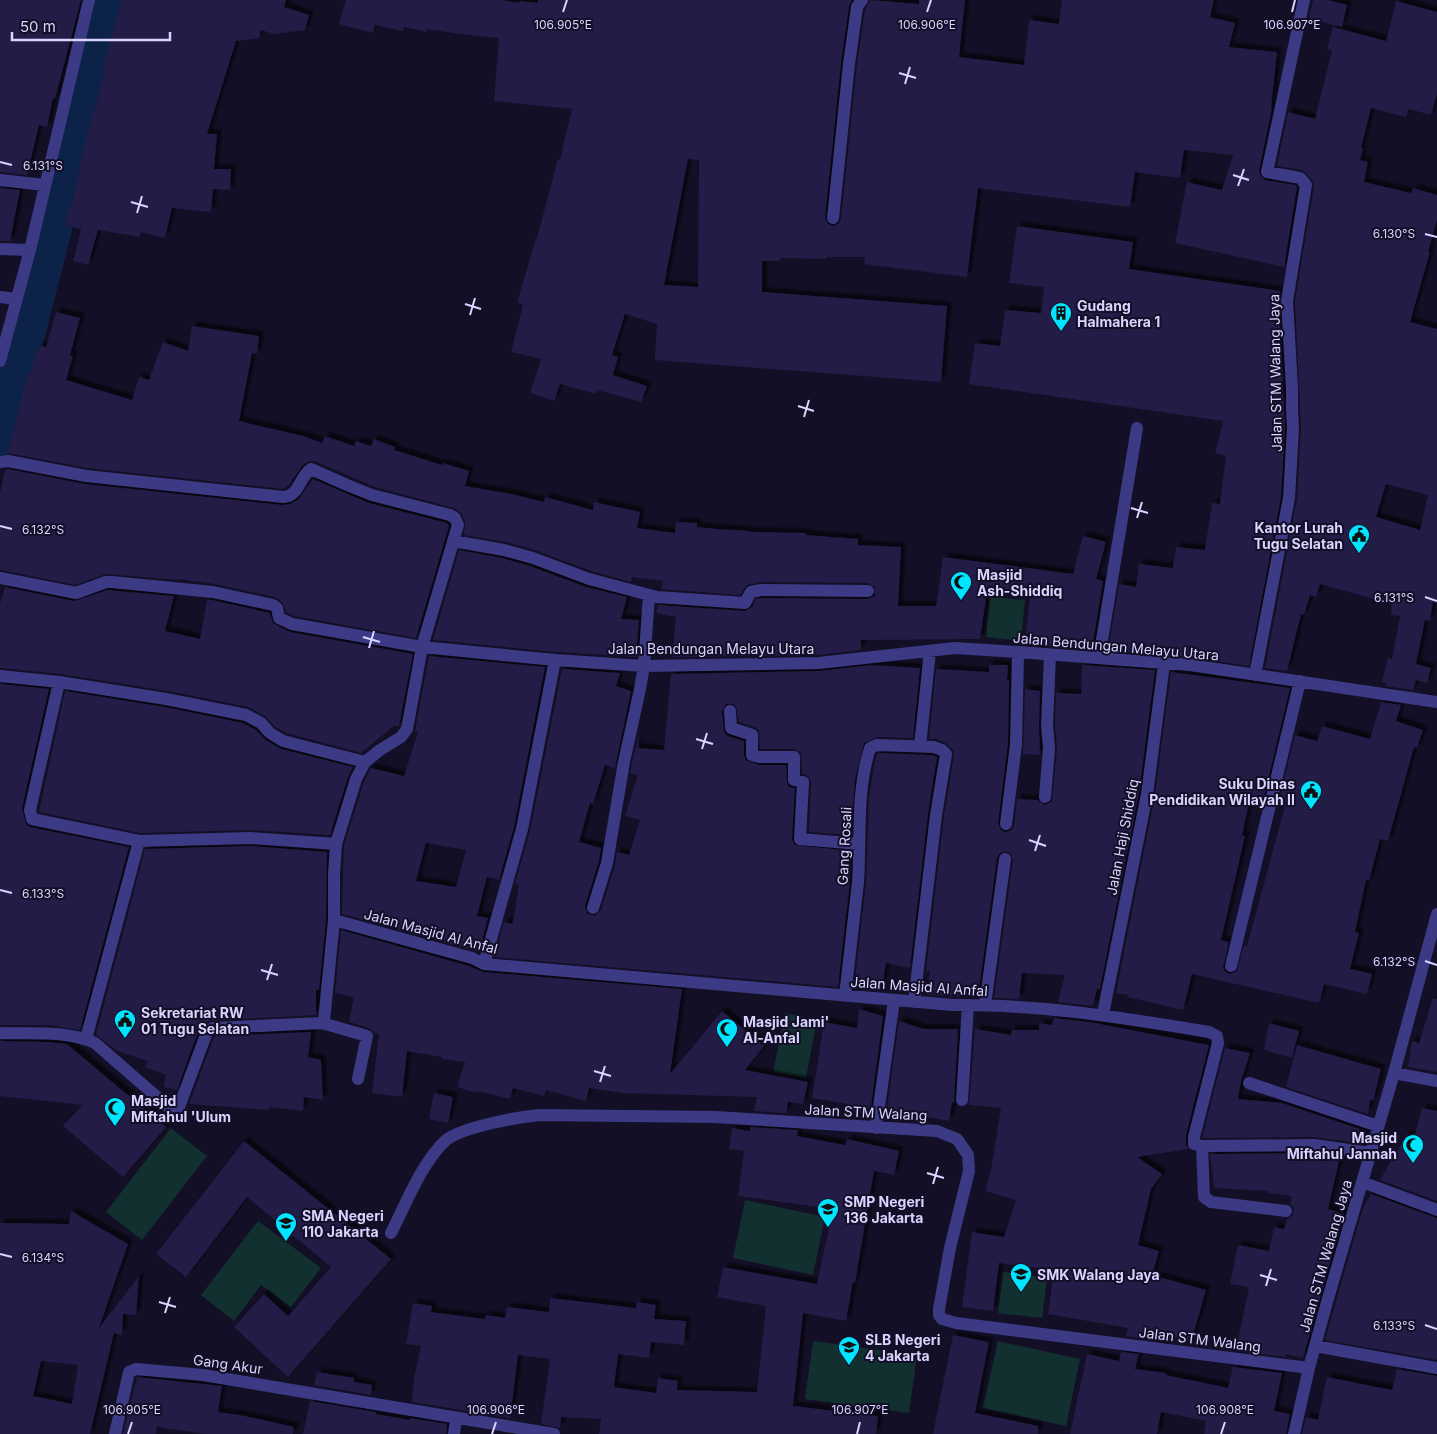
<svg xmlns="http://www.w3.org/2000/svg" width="1437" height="1434" viewBox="0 0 1437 1434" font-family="Inter,sans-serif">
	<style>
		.green { fill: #12302f }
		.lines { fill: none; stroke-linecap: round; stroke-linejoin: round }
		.river { stroke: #0c2248; stroke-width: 38 }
		.building { fill: #241b47; fill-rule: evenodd; filter: url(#shadow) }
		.minor { stroke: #3d3a85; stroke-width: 12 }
		.ticks { fill: none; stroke: #d9d4ff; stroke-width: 2 }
		.labels { text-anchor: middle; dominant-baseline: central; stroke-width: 4; stroke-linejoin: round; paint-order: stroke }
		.poi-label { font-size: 14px; font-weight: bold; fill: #d9d4ff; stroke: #130f26; text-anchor: start }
		.street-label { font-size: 14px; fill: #d9d4ff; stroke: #130f26 }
		.ticks-label { font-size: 12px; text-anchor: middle; fill: #d9d4ff; stroke: #130f26; stroke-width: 4; stroke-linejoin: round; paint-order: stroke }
	</style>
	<defs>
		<filter id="shadow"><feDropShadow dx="4.5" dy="-4.5" stdDeviation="1" flood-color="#0009"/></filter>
	</defs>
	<rect width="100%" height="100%" fill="#130f26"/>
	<path class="green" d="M990 597 1025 600 1021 641 986 637Z
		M785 1013 817 1020 806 1078 773 1072Z
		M171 1128 207 1156 142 1240 106 1212Z
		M745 1200 825 1217 813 1275 733 1258Z
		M258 1221 321 1268 291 1307 261 1285 234 1321 201 1295Z
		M1003 1272 1047 1278 1042 1318 998 1313Z
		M813 1341 917 1355 909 1413 805 1399Z
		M998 1341 1080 1359 1066 1426 983 1408Z"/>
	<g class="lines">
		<path class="river" d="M0 437 111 0"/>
	</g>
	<path class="building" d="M0 0H81L55 99 53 98 47 127 39 125 27 175 0 172Z
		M122 0H286L284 7 309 15 305 30 273 34 261 30 259 38 236 41 207 134H217L214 169H231L230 190 213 189 211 212 172 208 165 238 141 232 140 237 98 230 88 265 73 261 81 229 65 225 69 208H71L87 136 105 71 102 70Z
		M346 0H501L519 3 520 1 538 3V0H852L849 6 841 63 825 217 828 224 833 226 839 223 841 219 857 65 865 10 870 0 919 4V0H965L959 57 1024 65 1029 20 1059 24 1062 0H1214L1210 17 1235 23 1229 47 1277 52 1271 108H1272L1259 171 1260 175 1265 180 1296 185 1297 187 1284 267 1175 243 1187 182 1222 190 1233 155 1184 150 1180 178 1135 172 1130 207 978 188 967 277 864 264 865 257H826V259L780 258V261H762V292L947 306 941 382 655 360 657 324 625 314 612 355 618 357 613 375 647 386 641 402 597 390 596 394 560 384 554 401 530 393 541 359 511 352 523 305 517 303 536 238H537L558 159 560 160 572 109 494 101 499 38 468 35 427 29V32L404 27 403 31 375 25 373 33 339 24ZM688 159 699 160 698 287 664 285Z
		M1313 0H1328L1347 5 1342 27 1309 19Z
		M1396 1 1437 12V94L1431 115 1409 109 1406 117 1371 108 1361 148 1363 149 1360 160 1368 162 1364 182 1411 193 1413 188 1437 195V220L1428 252H1430L1410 322 1437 329V603L1433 602 1430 621 1425 620 1416 664 1431 668 1427 683 1416 680 1413 690 1385 686 1386 683 1382 682 1388 658 1392 659 1400 616 1391 615 1392 604 1320 584 1316 597 1310 595 1304 615 1301 614 1287 671 1265 668 1297 499 1301 428 1295 301 1314 186 1312 180 1302 170 1277 166 1288 112 1315 119 1332 51 1327 49 1333 27 1386 41ZM1386 484 1428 495 1420 530 1376 517Z
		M0 188 20 190 10 241H0Z
		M1017 226 1133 242 1129 269 1280 291 1279 301 1285 428 1281 497 1249 666 1191 657 1108 651 1119 584 1136 587 1139 564 1173 568 1176 547 1205 550 1212 503 1220 504 1226 456 1215 453 1223 421 969 384 975 343 1000 346 1005 310 1041 313 1044 287 1009 283Z
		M56 312 80 318 70 355 73 356 66 380 132 400 139 377 149 380 163 342 188 351 192 326 259 336 257 354 252 353 239 421 303 436 322 443 325 436 354 446 356 441 371 446 374 439 395 447 394 450 442 465 443 463 469 471 465 486 511 494 544 502 545 497 593 510 594 502 640 512 637 528 675 533 676 522 697 523V527L717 529 750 531V532L806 533V535L858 539V545L901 547 898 606H936L943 557 1073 574 1083 536 1106 542 1096 579 1103 581 1092 649 1025 643 1030 597 987 591 980 639 861 640V650L818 655 672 657 676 617 656 613 658 605 745 611 752 607 756 599 762 598 868 599 875 596V587L868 583 761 582 747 585 740 595 661 589 663 581 632 577 631 582 591 571 535 550 506 542 464 535 465 522 462 514 454 508 375 487 314 461H309L302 466 289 485 283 489 87 468 8 453 28 374H30L39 345 46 347Z
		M8 469 85 484 282 505 290 504 298 500 313 479 369 503 447 523 449 526 416 638 294 616 286 612 282 602 275 597 215 584 179 579V580L106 574 75 585 0 570V493L5 470Z
		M459 550 502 558 530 566 586 587 627 597 621 619 639 620 636 657 556 652 433 640Z
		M5 587 74 601 107 590 174 596 165 631 200 639 207 600H212L270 613 273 623 290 632 413 654 399 726H394L361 753 286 733 275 727 265 716 248 707 168 691 60 674 0 668V603Z
		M429 656 545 667 514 827 499 880 487 877 477 916 488 918 479 952 342 914 344 845 364 782 371 768 404 776 418 732 415 731ZM426 843 466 850 456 887 416 881Z
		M871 665 920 668 913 738 877 737 864 743 855 780 851 835 809 832 811 782 808 776 802 773 801 753 794 749H760L759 731 755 727 739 722 736 706 733 704H726L722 711 724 732 728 736 744 741V755L746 760 759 765H786L787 783 789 787 795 788 792 839 795 845 851 851 850 881 838 987 494 957 504 922 512 924 514 917 519 884 515 883 530 831 562 669 620 673 616 686 631 691 615 768 605 765 593 804 590 803 579 842 601 848 599 861 585 906 587 913 594 916 601 910 615 865 617 852 629 855 640 820 625 816 638 775 630 773 639 733 638 748 664 750 671 674 819 671Z
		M989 665H1008L1007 680H1009L1008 744 998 823 1001 830 1005 832 1010 831 1014 826 1017 799 1038 800 1045 805 1052 801 1057 749 1055 725 1056 693 1081 694 1082 665 1155 670 1139 793 1100 989H1097L1093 1006 1058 1002 1065 975 1022 973 1019 999 994 998 1013 860 1010 853 1006 851 999 854 997 858 978 997 927 995 930 971H926L944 816 954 755V751L947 744 937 739H929L936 669 989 672Z
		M1171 672 1290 688 1263 801 1250 798 1242 835 1245 836 1221 940 1229 942 1223 968 1226 972 1230 974 1237 971 1244 945 1247 946 1285 806 1278 805 1295 735 1317 741 1322 726 1370 739 1381 702 1401 705 1396 721 1423 730 1417 748 1414 747 1388 841 1380 839 1369 881 1366 880 1355 932 1359 933 1350 969 1372 974 1367 994 1324 984 1319 1003 1192 974 1183 1010 1128 997V995L1116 993 1155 795Z
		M0 684 49 689 22 808 26 824 30 827 129 847 80 1030 49 1025H0Z
		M1025 689 1040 691 1039 725 1040 755 1023 754Z
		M65 691 165 707 243 723 256 730 266 740 281 749 353 767 348 777 330 835 250 830 140 833 39 812Z
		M879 753 932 755 937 757 928 814 910 968 886 963 881 991 854 988 866 883 869 798 874 766 877 754Z
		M250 846 327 852 326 920 319 990H316V1015L209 1021 199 1029 177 1090 164 1087 166 1075 145 1067 148 1061 117 1051 96 1035 145 849Z
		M341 930 469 966 483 972 682 989 670 1074 722 1011 764 1046 745 1070 808 1082 803 1104 788 1102 786 1113 754 1111 757 1097 623 1093 589 1088 586 1101 546 1090 544 1096 513 1088 510 1099 477 1091 476 1093 457 1087 465 1062 442 1059V1057L407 1051 402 1097 372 1093 379 1034 374 1033 369 1028 349 1022 354 997 335 993Z
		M1433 998 1437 999V1072L1408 1067 1412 1041 1419 1043Z
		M859 1009 883 1016 870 1114 847 1110 848 1104 812 1098 824 1022 857 1028Z
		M1054 1018 1089 1022 1209 1045 1186 1135V1144L1188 1149 1137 1157 1162 1174 1151 1189 1138 1245 1159 1251 1152 1275 1206 1290 1191 1342 1146 1329 1143 1339 1126 1336 1128 1328 1048 1314 1054 1270 999 1263 993 1311 962 1307 972 1232 1004 1237 1016 1200 985 1191 991 1170 1001 1108 969 1105 975 1029 1011 1035 1012 1030H1039V1023L1052 1025Z
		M899 1021 924 1029H958L954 1103H952L949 1121 918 1115 917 1121 886 1116Z
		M1269 1023 1299 1031 1292 1058 1264 1050Z
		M311 1032 308 1057 321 1060 323 1100 304 1097 303 1111 269 1107V1110L189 1104 214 1037 216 1036Z
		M0 1041 48 1042 67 1044 166 1127 123 1177 63 1126 82 1105 0 1096Z
		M1297 1045 1381 1069 1373 1101 1370 1100 1368 1114 1286 1087Z
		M1225 1048 1250 1053 1241 1081 1238 1099 1282 1103 1366 1131 1365 1144 1314 1137 1202 1138Z
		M434 1093 453 1097 448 1123 429 1119Z
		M1422 1108 1437 1111V1201L1380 1180 1407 1134 1414 1139Z
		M750 1127 798 1130 797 1136 845 1145 847 1139 899 1151 894 1175 874 1171 855 1283 853 1282 846 1321 803 1313 793 1406 878 1416 876 1434H599L601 1419 561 1417 560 1428 541 1424 550 1359 518 1355 510 1418 412 1402 414 1379 421 1346 406 1344 413 1303 432 1306 431 1312 485 1319 486 1315 505 1318 507 1307 549 1312 550 1298 636 1308 637 1302 656 1305 654 1319 686 1321 684 1345 651 1342 649 1358 618 1354 614 1387 656 1393 658 1378 678 1381 677 1390 757 1392 766 1306 717 1297 723 1267 817 1284 833 1209 738 1196 744 1151 729 1149 732 1128 750 1131Z
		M244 1141 391 1259 288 1377 234 1327 264 1294 288 1316 331 1267 247 1197 186 1277 156 1254Z
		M1313 1153 1340 1157 1328 1209 1344 1214 1303 1358 1286 1354V1357L1236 1351 1249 1287 1230 1284 1238 1245 1269 1251 1274 1227 1284 1229 1287 1219 1293 1215 1294 1208 1290 1204 1292 1196 1268 1193V1191L1214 1188 1210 1154Z
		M1371 1194 1437 1218V1360L1325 1340 1360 1218 1364 1206Z
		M71 1211 128 1244 99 1328 139 1276 136 1315 123 1314 122 1335 114 1333 90 1434H0V1223L69 1224ZM41 1361 78 1365 72 1404 33 1396Z
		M953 1335 989 1342 975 1413 1038 1426V1434H933Z
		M1121 1352 1139 1354 1135 1369 1166 1373V1375L1228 1388 1233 1367 1282 1373 1274 1411 1290 1414 1286 1434H1204L1206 1421 1161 1412 1157 1434H1070L1087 1354 1119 1361Z
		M1397 1369 1437 1376V1434H1302L1306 1417 1318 1420 1327 1377 1392 1390Z
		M317 1372 354 1378V1382L372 1385 371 1395 314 1385Z
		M137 1377 222 1386 218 1412 240 1415 294 1427 293 1434H207L157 1427 156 1434H123Z
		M310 1401 376 1412V1414L410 1420V1418L447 1424 446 1434H303Z"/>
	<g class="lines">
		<path class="minor" d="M0 180 45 185
			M833 218 849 64 857 7 862 0
			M0 249 30 250
			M0 297 16 299
			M0 361 30 250 89 0
			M0 462 8 461 86 476 283 497C299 497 299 477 311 469L347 485 372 495 450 515 455 518 458 525 422 647 407 729 401 737 380 750 365 762 356 779 336 844 334 875V920L324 1021 322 1023 213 1028 207 1032 176 1115
			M453 541 504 550 533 558 589 579 657 597 745 603 751 592 761 590 868 591
			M0 578 76 593 106 582H112L213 592 273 605 277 608 279 618 292 624 422 647 555 660 644 666 819 663 955 648 1018 652 1190 665 1437 702
			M1099 658 1137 428
			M1255 675 1289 498 1293 428 1292 410V388L1287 301 1306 185 1300 178 1267 172 1304 0
			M0 676 59 682
			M730 711 731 728 752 735V755L759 757H794V780L803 782 800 839 859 844
			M920 746 930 651
			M1045 797 1049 748 1047 725 1050 655
			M1006 824 1016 745 1018 652
			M139 841 32 819 30 810 59 682 166 699 246 715 261 723 270 733 283 741 365 762
			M593 908 607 863 624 762 640 689 644 666 649 595
			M334 920 472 958 484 964 953 1005C1039 1004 1125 1018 1209 1032L1217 1036 1218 1043 1194 1137V1144L1202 1146 1314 1145 1371 1153
			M484 964 522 829 555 660
			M1231 966 1300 681
			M845 996C849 958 854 920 858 882 861 838 856 791 870 748L877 745 934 747 942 750 946 754 936 815 914 1002
			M985 1005 1005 859
			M1103 1014 1147 794 1164 664
			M322 1023 367 1036 358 1079
			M0 1033C31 1034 66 1030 95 1043L165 1104 176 1115
			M86 1039 139 841 250 838 336 844
			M1394 1073 1437 1081
			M1249 1083 1378 1126
			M962 1100 968 1005
			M876 1128 894 1000
			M1202 1146 1204 1197 1211 1202 1286 1211
			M1362 1182 1437 1210
			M391 1233C406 1204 421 1164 445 1141 461 1127 518 1117 540 1115L715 1117 937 1131 957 1139 968 1155 969 1171 950 1248 939 1309V1315L942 1319 956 1323 1309 1368
			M1315 1346 1437 1368
			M115 1434 129 1372 136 1369 203 1375 554 1434
			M454 1434 456 1419
			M1294 1434 1309 1368 1327 1302 1394 1073 1437 914"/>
	</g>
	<path class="ticks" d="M563 12 567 0M927 12 931 0M1292 12 1295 0M899 73 916 78M905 84 910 67M0 162 12 165M1233 175 1249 180M1238 186 1244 169M131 202 148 207M137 213 142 196M1425 234 1437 237M465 304 481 309M470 315 475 298M798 406 814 411M804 417 809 400M1131 508 1148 513M1137 518 1142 502M0 526 12 529M1425 597 1437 601M363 637 380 642M369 648 374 631M696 739 713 744M702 749 707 733M1029 840 1046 846M1035 851 1040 835M0 890 12 893M1425 961 1437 965M261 970 278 975M267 980 272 964M594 1071 611 1076M600 1082 605 1066M927 1173 944 1178M933 1184 938 1167M0 1254 12 1257M1260 1275 1277 1280M1266 1286 1271 1269M159 1302 176 1307M165 1313 170 1297M1425 1325 1437 1329M128 1434 132 1422M492 1434 496 1422M857 1434 860 1422M1221 1434 1225 1422"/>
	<defs>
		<g id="building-pin" transform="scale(1.125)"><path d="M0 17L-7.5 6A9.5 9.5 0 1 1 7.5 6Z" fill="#00e5ff" stroke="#130f26"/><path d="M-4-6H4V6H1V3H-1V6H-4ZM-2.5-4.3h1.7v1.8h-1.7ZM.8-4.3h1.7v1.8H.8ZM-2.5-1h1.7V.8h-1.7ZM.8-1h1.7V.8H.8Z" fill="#111"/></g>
		<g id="civic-pin" transform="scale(1.125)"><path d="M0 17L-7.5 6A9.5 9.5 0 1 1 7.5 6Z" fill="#00e5ff" stroke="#130f26"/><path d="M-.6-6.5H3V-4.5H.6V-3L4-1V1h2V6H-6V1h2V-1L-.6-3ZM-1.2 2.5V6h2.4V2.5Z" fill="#111"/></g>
		<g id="mosque-pin" transform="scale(1.125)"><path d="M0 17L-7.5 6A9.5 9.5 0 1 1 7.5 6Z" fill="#00e5ff" stroke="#130f26"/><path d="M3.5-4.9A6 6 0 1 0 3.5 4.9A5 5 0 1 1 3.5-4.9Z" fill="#111"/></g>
		<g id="school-pin" transform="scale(1.125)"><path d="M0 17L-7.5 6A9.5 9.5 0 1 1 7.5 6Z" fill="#00e5ff" stroke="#130f26"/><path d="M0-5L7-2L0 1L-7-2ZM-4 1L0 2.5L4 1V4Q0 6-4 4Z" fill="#111"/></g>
	</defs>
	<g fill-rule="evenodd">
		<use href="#building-pin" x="1061" y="313"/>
		<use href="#civic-pin" x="1359" y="535"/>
		<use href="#mosque-pin" x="961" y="582"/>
		<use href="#civic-pin" x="1311" y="791"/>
		<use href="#civic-pin" x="125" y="1020"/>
		<use href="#mosque-pin" x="727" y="1029"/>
		<use href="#mosque-pin" x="115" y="1108"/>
		<use href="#mosque-pin" x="1413" y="1145"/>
		<use href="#school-pin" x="828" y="1209"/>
		<use href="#school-pin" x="286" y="1223"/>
		<use href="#school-pin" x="1021" y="1274"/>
		<use href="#school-pin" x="849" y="1347"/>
	</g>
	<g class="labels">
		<g class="poi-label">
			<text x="1077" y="305">Gudang<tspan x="1077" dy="16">Halmahera 1</tspan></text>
			<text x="1343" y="527" text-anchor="end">Kantor Lurah<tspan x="1343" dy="16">Tugu Selatan</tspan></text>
			<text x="977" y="574">Masjid<tspan x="977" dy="16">Ash-Shiddiq</tspan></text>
			<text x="1295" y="783" text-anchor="end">Suku Dinas<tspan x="1295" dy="16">Pendidikan Wilayah II</tspan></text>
			<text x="141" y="1012">Sekretariat RW<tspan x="141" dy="16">01 Tugu Selatan</tspan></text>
			<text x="743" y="1021">Masjid Jami'<tspan x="743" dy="16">Al-Anfal</tspan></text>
			<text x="131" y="1100">Masjid<tspan x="131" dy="16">Miftahul 'Ulum</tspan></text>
			<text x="1397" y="1137" text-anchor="end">Masjid<tspan x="1397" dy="16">Miftahul Jannah</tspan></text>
			<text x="844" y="1201">SMP Negeri<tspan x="844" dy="16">136 Jakarta</tspan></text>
			<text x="302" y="1215">SMA Negeri<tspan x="302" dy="16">110 Jakarta</tspan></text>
			<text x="1037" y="1274">SMK Walang Jaya</text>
			<text x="865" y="1339">SLB Negeri<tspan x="865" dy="16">4 Jakarta</tspan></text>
		</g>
		<g class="street-label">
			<text transform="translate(1275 373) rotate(-91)">Jalan STM Walang Jaya</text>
			<text transform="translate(1116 646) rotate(5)">Jalan Bendungan Melayu Utara</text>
			<text x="711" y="648">Jalan Bendungan Melayu Utara</text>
			<text transform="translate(1122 837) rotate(-79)">Jalan Haji Shiddiq</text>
			<text transform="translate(844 846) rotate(-87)">Gang Rosali</text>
			<text transform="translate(431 931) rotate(15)">Jalan Masjid Al Anfal</text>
			<text transform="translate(919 986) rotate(4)">Jalan Masjid Al Anfal</text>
			<text transform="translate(866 1112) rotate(3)">Jalan STM Walang</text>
			<text transform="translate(1325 1256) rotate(-74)">Jalan STM Walang Jaya</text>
			<text transform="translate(1200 1339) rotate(7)">Jalan STM Walang</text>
			<text transform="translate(228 1364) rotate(8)">Gang Akur</text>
		</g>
	</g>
	<g class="ticks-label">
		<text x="563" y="29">106.905°E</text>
		<text x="927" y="29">106.906°E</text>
		<text x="1292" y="29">106.907°E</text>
		<text x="43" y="170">6.131°S</text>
		<text x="1394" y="238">6.130°S</text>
		<text x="43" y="534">6.132°S</text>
		<text x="1394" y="602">6.131°S</text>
		<text x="43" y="898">6.133°S</text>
		<text x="1394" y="966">6.132°S</text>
		<text x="43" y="1262">6.134°S</text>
		<text x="1394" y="1330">6.133°S</text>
		<text x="132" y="1414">106.905°E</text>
		<text x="496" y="1414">106.906°E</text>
		<text x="860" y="1414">106.907°E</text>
		<text x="1225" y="1414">106.908°E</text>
	</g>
	<path d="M12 32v8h158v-8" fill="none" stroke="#d9d4ff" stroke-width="2.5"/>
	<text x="20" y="32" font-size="15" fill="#d9d4ff" stroke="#130f26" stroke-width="4" paint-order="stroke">50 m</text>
</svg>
